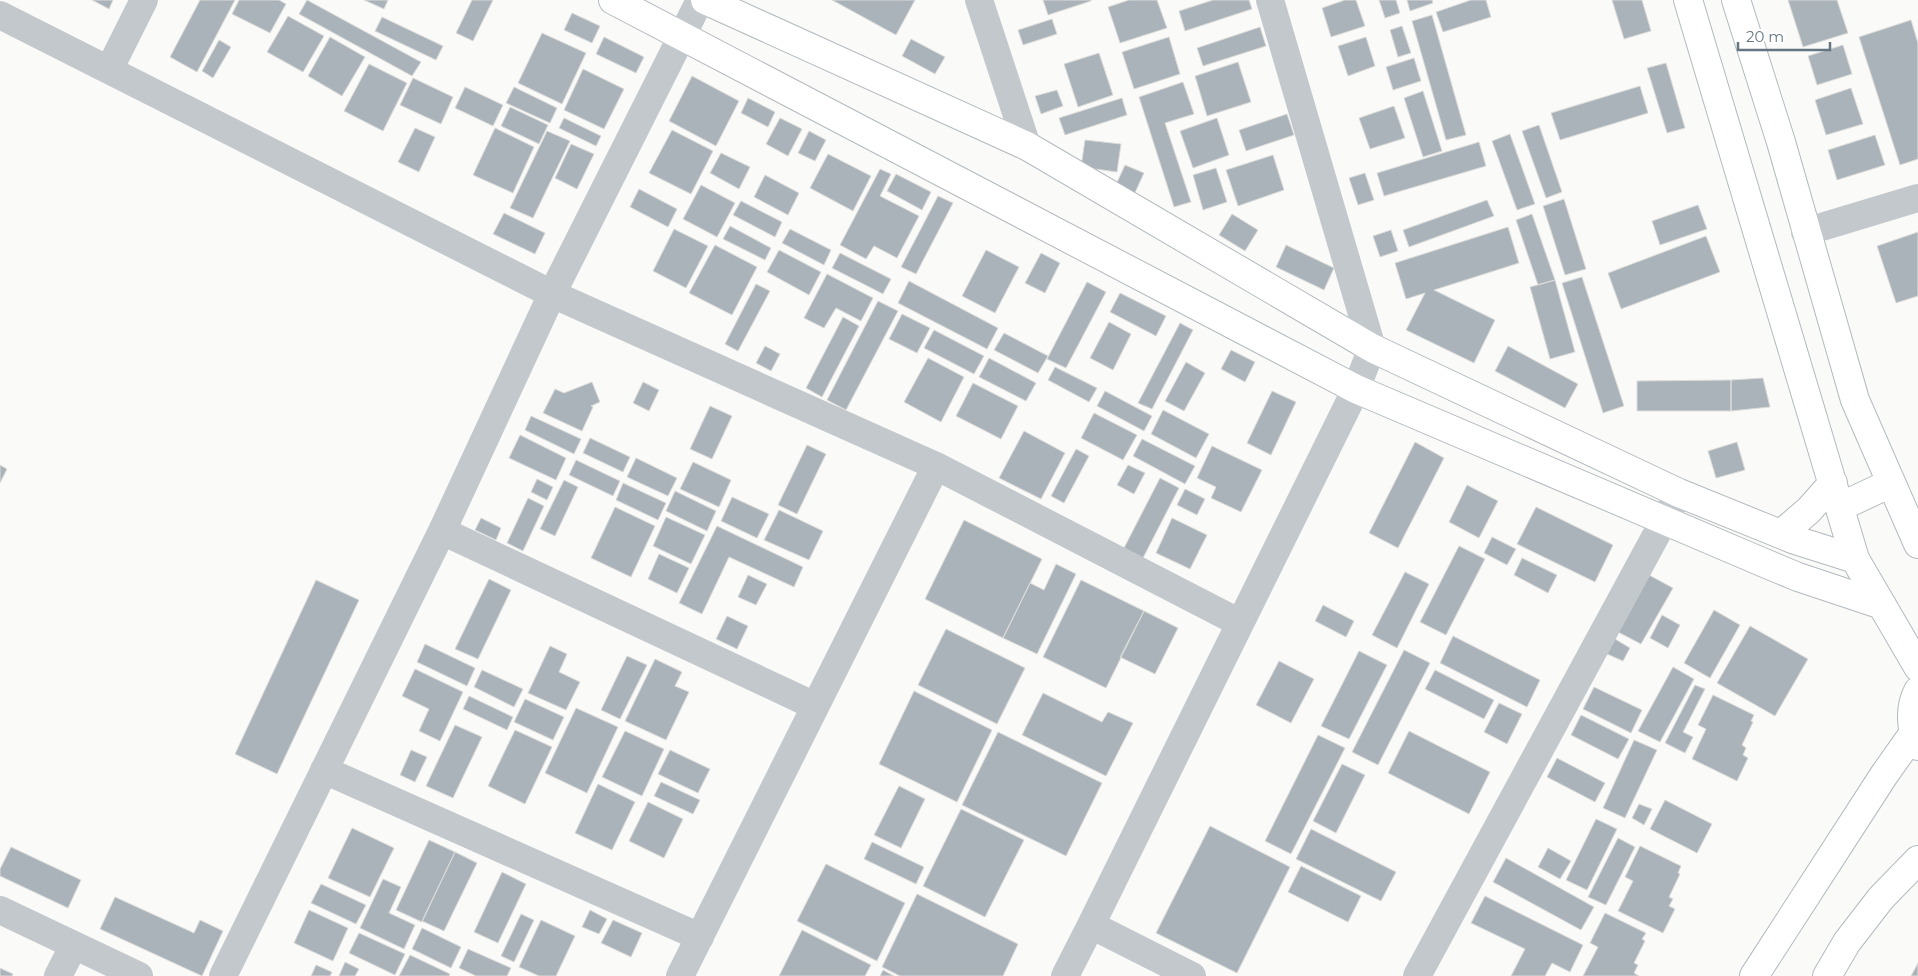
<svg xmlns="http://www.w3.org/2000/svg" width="1918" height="976" viewBox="0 0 1918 976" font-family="Montserrat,sans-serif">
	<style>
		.building { fill: #aab3b9; stroke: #dcdcda }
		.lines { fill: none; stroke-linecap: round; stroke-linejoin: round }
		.secondary-casing { stroke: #b3babf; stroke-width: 30 }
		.minor { stroke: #c3c8cc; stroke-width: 28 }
		.secondary { stroke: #fff; stroke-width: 28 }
	</style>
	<rect width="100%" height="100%" fill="#fafaf8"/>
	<path class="building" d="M92 0H113L109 9Z
		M200 0H235L197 72 170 57Z
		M239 0H279L286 4 270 33 232 14Z
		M307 0 421 62 412 76 299 14Z
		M364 0H388L384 9Z
		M472 0H493L473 41 456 33Z
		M832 0H915L896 35Z
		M1043 0H1091V1L1048 15Z
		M1129 0H1157L1167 28 1120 43 1108 7Z
		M1213 0H1249L1252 9 1185 31 1179 11Z
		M1345 0H1356L1365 26 1331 37 1322 8Z
		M1379 0H1396L1400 13 1385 18Z
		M1407 0H1432L1433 3 1410 11Z
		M1471 0H1486L1491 17 1443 32 1436 12Z
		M1612 0H1642L1651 31 1624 39Z
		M1788 0H1837L1848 33 1803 47Z
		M572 13 600 26 592 43 564 30Z
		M1432 15 1466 135 1446 140 1412 21Z
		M288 16 324 36 303 72 267 52Z
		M382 17 443 46 436 60 375 31Z
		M1052 19 1057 34 1023 45 1018 30Z
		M1911 20 1918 43V159L1900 165 1859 37Z
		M1402 26 1411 53 1398 57 1390 30Z
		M1260 27 1266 46 1203 66 1197 48Z
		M542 33 586 53 562 104 518 83Z
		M330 37 365 57 342 96 308 76Z
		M604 37 644 57 636 73 596 54Z
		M1169 37 1180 74 1134 89 1122 52Z
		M1366 37 1375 66 1348 76 1338 46Z
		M911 39 945 57 935 74 902 56Z
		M219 40 231 47 213 78 202 71Z
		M1843 45 1852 74 1817 85 1808 56Z
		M1099 53 1113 95 1078 107 1064 64Z
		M1414 58 1421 81 1393 90 1386 67Z
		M1238 62 1251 102 1207 116 1195 76Z
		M1666 63 1685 128 1667 133 1647 68Z
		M369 64 407 83 383 131 344 111Z
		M583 69 624 89 604 129 564 110Z
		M692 76 739 101 716 146 669 121Z
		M413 78 453 97 441 124 400 105Z
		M1183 82 1194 114 1165 123 1191 202 1174 207 1139 97Z
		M1640 86 1648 113 1560 140 1551 113Z
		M465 87 503 105 493 126 455 108Z
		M514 87 557 108 550 123 506 103Z
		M1851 88 1863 124 1826 135 1815 100Z
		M1057 90 1063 106 1041 114 1035 96Z
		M1423 91 1442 151 1423 157 1404 98Z
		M748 98 775 112 768 127 741 113Z
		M1122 98 1127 115 1065 135 1059 118Z
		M1394 106 1405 138 1370 149 1359 118Z
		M510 107 548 125 539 144 501 126Z
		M1287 114 1294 135 1246 151 1239 130Z
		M564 118 601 136 596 146 559 128Z
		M780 118 802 129 788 156 766 144Z
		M1217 118 1229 155 1193 168 1180 131Z
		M1539 125 1562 192 1546 198 1522 131Z
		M415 128 435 137 419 172 398 162Z
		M495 128 534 147 513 193 473 175Z
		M672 130 713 151 691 194 649 173Z
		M547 131 570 141 533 218 510 208Z
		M809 131 826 140 815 161 798 153Z
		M1510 134 1535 204 1517 210 1492 141Z
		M1875 135 1885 165 1837 180 1828 150Z
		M1085 140 1121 144 1117 172 1081 167Z
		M1479 142 1486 166 1384 196 1377 173Z
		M571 144 594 154 577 189 555 178Z
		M721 153 750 167 739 189 710 173Z
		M828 154 871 176 853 211 810 188Z
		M1273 155 1284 190 1238 206 1226 170Z
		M1125 165 1144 173 1133 197 1114 189Z
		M1216 168 1227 202 1203 210 1193 175Z
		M880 169 891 174 880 196 919 216 897 258 874 246 866 259 840 245Z
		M1365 173 1374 200 1358 205 1349 178Z
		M896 174 931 192 922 210 887 191Z
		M765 175 799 193 788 215 754 197Z
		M701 185 735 203 717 237 683 219Z
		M639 189 677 209 668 227 630 207Z
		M938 196 953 203 916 274 901 267Z
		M1564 199 1586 269 1565 275 1543 206Z
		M1487 200 1494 216 1409 247 1403 230Z
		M741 201 782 222 775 237 733 215Z
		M1698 205 1707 229 1660 245 1652 221Z
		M504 213 545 233 535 254 493 234Z
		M1232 214 1258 230 1245 251 1219 235Z
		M1532 214 1555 280 1538 285 1516 220Z
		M730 226 771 248 765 260 723 239Z
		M1508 227 1519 263 1434 290 1495 320 1474 363 1406 330 1425 293 1406 299 1395 263Z
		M674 229 708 246 686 288 653 271Z
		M790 229 831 250 824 265 782 243Z
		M1391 230 1398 251 1380 257 1373 236Z
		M1918 232V296L1896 303 1877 246Z
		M1706 236 1720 272 1621 309 1608 273Z
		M715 245 757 267 732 315 689 293Z
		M1286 245 1334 268 1324 290 1276 267Z
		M779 250 821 272 809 295 767 272Z
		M986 250 1019 267 995 313 962 296Z
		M840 253 891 279 883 294 832 268Z
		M1041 253 1060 263 1045 293 1025 283Z
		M827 274 873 298 861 321 836 308 824 328 804 318Z
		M1582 277 1624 406 1603 413 1562 283Z
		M1555 280 1575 352 1550 359 1530 287Z
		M909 281 998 328 987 349 898 303Z
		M1087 282 1106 292 1066 368 1047 359Z
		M756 284 770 291 738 351 725 344Z
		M1120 293 1166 316 1156 336 1110 312Z
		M878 301 898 311 846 410 827 400Z
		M902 314 930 328 917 353 889 339Z
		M843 317 859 326 822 397 806 388Z
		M1109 322 1131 334 1113 370 1090 358Z
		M1180 323 1193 330 1152 409 1138 403Z
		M934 330 984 356 974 374 924 348Z
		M1004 333 1048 356 1038 373 994 350Z
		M765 346 780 354 771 371 756 363Z
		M1508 346 1578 384 1565 408 1495 371Z
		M1231 350 1255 362 1245 382 1221 369Z
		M928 358 964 377 941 422 904 402Z
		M989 358 1036 383 1026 401 979 377Z
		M1186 362 1205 373 1184 411 1165 401Z
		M1055 367 1097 388 1089 402 1048 380Z
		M1763 378 1770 407 1731 411V380Z
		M1731 380V411H1637V381Z
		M592 382 600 402 591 406 593 407 582 431 543 413 555 389 564 393Z
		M643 382 659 390 649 411 633 403Z
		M973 383 1018 406 1001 439 956 416Z
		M1105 391 1152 416 1144 431 1097 406Z
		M1272 391 1296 402 1271 455 1247 443Z
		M710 406 732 416 712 459 690 449Z
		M1163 410 1209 434 1196 458 1151 434Z
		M1094 413 1137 435 1123 460 1081 438Z
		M531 416 581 439 574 454 525 430Z
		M1024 431 1065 453 1041 499 999 478Z
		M520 435 566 458 556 480 509 458Z
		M590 438 630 457 623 472 583 453Z
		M1142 439 1195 466 1185 484 1133 456Z
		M1415 442 1444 458 1398 548 1369 533Z
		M1737 442 1745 470 1716 478 1708 451Z
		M807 445 826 454 797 514 778 505Z
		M1212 446 1262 470 1241 512 1211 498 1216 487 1197 478Z
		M1076 449 1089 456 1064 503 1051 496Z
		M636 458 677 478 668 496 627 477Z
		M576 460 620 481 613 496 569 475Z
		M693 462 731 480 719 507 680 489Z
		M0 465 7 469 0 483Z
		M1128 465 1145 473 1134 494 1117 485Z
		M1160 478 1179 488 1143 558 1124 548Z
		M537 479 553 487 547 500 531 492Z
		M564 480 578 487 555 536 540 529Z
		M623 483 666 503 658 520 616 500Z
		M1467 485 1498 501 1479 538 1449 522Z
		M1185 489 1205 499 1197 515 1177 505Z
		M675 491 716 511 707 531 666 511Z
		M732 497 769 514 757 538 721 521Z
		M528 498 544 506 523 551 507 543Z
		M615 507 655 526 631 577 591 558Z
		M1536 507 1613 545 1595 582 1517 544Z
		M779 510 823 531 809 560 764 540Z
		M666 517 705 535 691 564 653 546Z
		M481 518 501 528 496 540 475 530Z
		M1172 518 1207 535 1190 569 1156 553Z
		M964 520 1042 559 1003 638 925 599Z
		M717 526 803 567 794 587 729 557 702 614 679 603Z
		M1492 537 1516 549 1507 565 1484 553Z
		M1459 546 1485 559 1446 635 1420 622Z
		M659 554 689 568 677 593 648 579Z
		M1522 558 1557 575 1548 593 1514 575Z
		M1056 564 1076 574 1037 654 1003 638 1030 583 1044 590Z
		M1405 572 1429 584 1397 648 1372 635Z
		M748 575 767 584 756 605 738 597Z
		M1649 575 1673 588 1641 644 1616 631Z
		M489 579 511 590 478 659 455 649Z
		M316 580 359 600 277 774 235 754Z
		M1081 580 1144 611 1106 688 1043 657Z
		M1323 605 1354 621 1346 637 1315 621Z
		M1714 610 1740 625 1710 678 1684 663Z
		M1144 611 1178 628 1155 674 1120 657Z
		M1662 615 1680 625 1668 648 1650 638Z
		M727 616 748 626 737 649 716 639Z
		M1750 626 1808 659 1775 716 1717 683Z
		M946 629 1025 668 997 724 918 685Z
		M1453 636 1540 680 1527 707 1440 663Z
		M1615 639 1630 648 1623 661 1607 654Z
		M425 644 475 668 467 686 417 662Z
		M550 646 567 654 559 672 580 682 566 710 528 693Z
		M1404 650 1430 663 1378 765 1352 752Z
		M1359 651 1387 665 1349 739 1321 726Z
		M627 656 647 665 620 719 601 710Z
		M655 659 682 672 675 686 689 692 666 740 625 721Z
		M1279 661 1314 679 1291 723 1256 705Z
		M1673 667 1694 679 1660 742 1638 731Z
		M415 669 463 692 440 741 419 731 429 709 402 696Z
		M482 670 523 689 514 707 474 687Z
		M1435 670 1494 700 1484 719 1425 689Z
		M1695 685 1705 689 1683 732 1693 737 1685 753 1665 743Z
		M1594 687 1642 710 1631 733 1583 709Z
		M914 691 992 730 957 802 879 764Z
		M1043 693 1102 722 1108 712 1133 723 1106 776 1022 735Z
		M1713 695 1754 715 1751 721 1753 722 1742 745 1746 748 1743 755 1748 758 1737 781 1692 759 1706 729 1698 725Z
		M469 696 513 717 507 730 463 709Z
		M525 699 564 717 553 740 514 722Z
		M1499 703 1522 714 1507 744 1484 732Z
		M576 708 618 727 587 793 545 773Z
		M1581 715 1629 739 1618 759 1571 735Z
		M455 725 482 737 453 798 426 786Z
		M515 730 552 747 525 804 488 786Z
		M625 731 664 749 642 796 602 777Z
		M1409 731 1490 772 1469 814 1388 773Z
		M998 732 1102 783 1066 856 962 805Z
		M1318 735 1345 748 1291 854 1265 841Z
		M1634 740 1657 750 1625 818 1603 808Z
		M411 750 427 757 415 782 400 775Z
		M670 750 710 769 698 793 658 774Z
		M1557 758 1605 783 1595 802 1547 777Z
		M1342 764 1365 775 1336 833 1313 821Z
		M661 782 700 800 693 814 654 796Z
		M598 784 635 802 612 850 575 833Z
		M899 786 925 799 901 848 874 835Z
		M1665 800 1712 824 1697 853 1650 829Z
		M648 802 683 819 664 858 629 841Z
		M1639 804 1652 809 1644 825 1632 818Z
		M961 809 1024 840 985 917 923 886Z
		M1596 819 1617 829 1587 890 1566 880Z
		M1210 826 1290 867 1237 973 1156 933Z
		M352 828 394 848 370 897 328 878Z
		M1311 829 1396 872 1381 901 1296 859Z
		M1618 838 1635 847 1606 905 1588 897Z
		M429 840 455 852 422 922 396 910Z
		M872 842 924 867 916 884 864 859Z
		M1640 846 1681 866 1678 873 1680 874 1669 897 1673 899 1669 906 1675 909 1663 933 1618 911 1633 881 1625 877Z
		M11 847 81 880 68 908 0 876V869Z
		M1548 848 1571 861 1560 879 1538 867Z
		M455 852 477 863 444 931 422 921Z
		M1506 858 1594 907 1581 930 1493 882Z
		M826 864 905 903 877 961 797 921Z
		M1301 866 1361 896 1348 922 1288 892Z
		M502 872 526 884 498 943 474 932Z
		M383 879 401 887 389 913 415 925 404 949 360 928Z
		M321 884 366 905 356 924 311 903Z
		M917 894 1018 944 1003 976H900L882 967Z
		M1485 896 1583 945 1570 972 1552 963 1545 976H1511L1525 949 1471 923Z
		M115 897 194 933 200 920 223 931 202 976 100 929Z
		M309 910 348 928 333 961 294 943Z
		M590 910 607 919 599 934 582 927Z
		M1605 913 1646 933 1642 939 1645 941 1634 963 1638 965 1634 973 1639 976H1583L1598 947 1590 943Z
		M521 914 534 920 514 962 501 956Z
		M541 920 575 936 556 976H539L519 967Z
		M613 920 642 933 631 957 601 943Z
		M422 928 461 947 451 968 412 949Z
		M802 930 871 965 865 976H779Z
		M359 933 405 954 395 975 349 953Z
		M468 949 511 968 507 976H476L459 968Z
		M410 955 450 974 449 976H399Z
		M345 962 359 969 355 976H339Z
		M1918 963V976H1911Z
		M316 965 332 972 330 976H311Z
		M0 968 13 974 12 976H0Z
		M883 970 894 976H880Z"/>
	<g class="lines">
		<g class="secondary-casing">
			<path id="secondary" d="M613 0 1356 389 1762 562 1798 577 1882 605
				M705 0 1027 146 1372 348 1679 493 1795 540 1855 559
				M1688 0 1855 559 1918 667
				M1736 0 1781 142 1855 400 1918 544
				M1840 507 1891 483
				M1781 534 1809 510 1833 483
				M1918 691C1909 708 1911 729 1918 746
				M1754 976 1884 775 1913 734
				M1827 976 1847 942 1881 898 1918 860"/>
		</g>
		<path class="minor" d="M979 0 1027 146
			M0 15 552 294 936 466 1240 623
			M109 70 144 0
			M1805 232 1918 198
			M442 531 815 706
			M324 770 700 937
			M0 910 139 976
			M1091 925 1192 976
			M58 976 74 945
			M223 976 442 531 552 294 700 0
			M680 976 936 466
			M1065 976 1091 925 1356 389 1372 348 1270 0
			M1417 976 1679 493"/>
		<use href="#secondary" class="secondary"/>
	</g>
	<path d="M1738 42v8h92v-8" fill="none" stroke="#657683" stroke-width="2.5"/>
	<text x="1746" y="42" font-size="15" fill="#657683" stroke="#ffffff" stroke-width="4" paint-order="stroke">20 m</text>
</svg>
